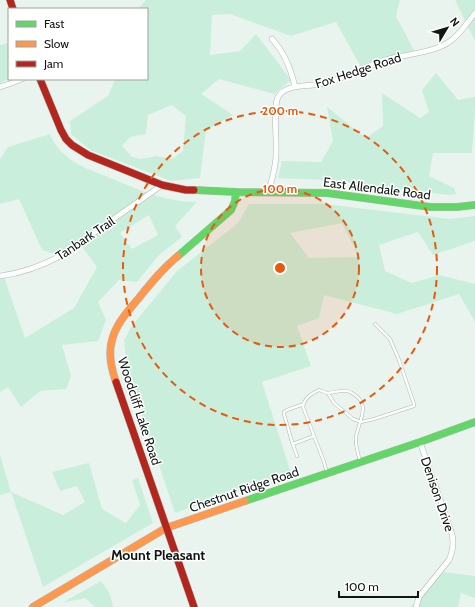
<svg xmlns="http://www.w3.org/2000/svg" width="475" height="607" viewBox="0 0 475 607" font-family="Cabin,sans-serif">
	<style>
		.green { fill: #c9efdc; fill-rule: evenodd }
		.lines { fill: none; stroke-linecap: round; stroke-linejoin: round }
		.lane-casing { stroke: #afb7b3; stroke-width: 3.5 }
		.street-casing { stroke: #afb7b3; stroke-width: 6 }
		.fast-casing { stroke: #afb7b3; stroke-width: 8 }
		.slow-casing { stroke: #afb7b3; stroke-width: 8 }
		.jam-casing { stroke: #afb7b3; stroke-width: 8 }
		.lane { stroke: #fcfdfd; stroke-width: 2.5 }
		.street { stroke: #fcfdfd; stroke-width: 5 }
		.fast { stroke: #63d668; stroke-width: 7 }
		.slow { stroke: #ff974d; stroke-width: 7 }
		.jam { stroke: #b3261e; stroke-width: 7 }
		.ring { fill: none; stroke: #e8590c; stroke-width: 2; stroke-dasharray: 7 5 }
		.labels { text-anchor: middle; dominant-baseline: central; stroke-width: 3; stroke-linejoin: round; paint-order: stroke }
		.street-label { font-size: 13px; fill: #101713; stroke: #fff }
		.neighbourhood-label { font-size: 14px; font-weight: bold; fill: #101713; stroke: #fff }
		.centre { fill: #e8590c; stroke: #fff; stroke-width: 2 }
		.ring-label { font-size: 12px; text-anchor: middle; font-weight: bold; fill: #e8590c; stroke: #fff; stroke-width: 3; stroke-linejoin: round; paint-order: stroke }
	</style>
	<rect width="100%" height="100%" fill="#eaf4ef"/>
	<path class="green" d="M146 0H400L396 16 416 54 362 69 336 22 291 36 230 14 212 15 210 55 240 51 256 34 291 80 274 94 219 79 201 94 233 115 206 130 200 178 171 181 90 150 71 134 70 121 108 96 115 79H147V9H138ZM172 105 186 116 183 151 172 159 157 156 141 159 132 157 122 146 130 137 146 134 148 115Z
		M455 0H475V41Z
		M9 43V79L0 83V45Z
		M436 73 458 100 475 97V109L472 153H433L429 176 454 188 456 194 449 195 326 180 278 178 282 161 321 162 333 141 327 107 366 138 383 126 382 93 420 118 429 112 422 90Z
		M50 134C53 142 58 149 64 154 76 166 93 171 108 177 137 189 164 202 197 202L175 226 182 237 159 255 137 282 119 280 98 302 106 320 98 341 62 345 71 376 66 389 40 391 21 407 8 387 0 392V278L4 277 25 338 74 308 97 267 80 244 60 256 42 250 19 199 0 204V159L8 147ZM149 215 158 235 132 249 120 233Z
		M249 204H325L450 219 475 216V241L433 255 418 232 379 245 385 271 412 283 439 275 475 284V322L459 294 397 314 324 295 319 318 297 326 311 366 262 382 291 473 175 513 127 370 124 340 131 327 177 271 238 223ZM342 223 359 257 309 258 290 233Z
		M0 455 11 492 63 515 85 502 77 486 60 491 52 472 89 463 102 509 126 523 140 505 132 480 138 478 153 523 43 587 11 492 0 495Z
		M444 572 475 576V598L461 593 458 607H410Z
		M101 581 110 594 113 607H95L85 598 62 603Z"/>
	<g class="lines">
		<g class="lane-casing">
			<path id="lane" d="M328 393 334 403 353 419 361 422 374 419 414 406V404L399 360 390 339 375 324
				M293 444 314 436
				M297 456 292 442 284 414V412L287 410 304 404
				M327 473 324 462 303 407C304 398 311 394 319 390 322 391 324 392 327 393 336 393 344 388 352 393 372 404 359 420 356 437 355 445 358 453 360 461"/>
		</g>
		<g class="street-casing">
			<path id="street" d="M272 39C285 53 291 69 295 87
				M0 87 9 84 22 79
				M268 193C272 180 276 167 276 154 277 141 273 106 278 97 285 84 307 87 320 84 343 80 363 67 385 60 405 54 433 53 449 42 460 35 467 23 475 13
				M0 276C22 273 42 266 62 255L162 185
				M416 607 419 597 449 560C453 551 454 543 452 534L420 442"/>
		</g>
		<g class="fast-casing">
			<path id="fast" d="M194 190 236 192 327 193 430 207H457L475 205
				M178 256 231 210 235 201 236 192
				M245 501 420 442 475 422"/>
		</g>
		<g class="slow-casing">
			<path id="slow" d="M116 382C111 368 108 354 112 340 116 324 128 311 138 299 151 283 163 268 178 256
				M33 607 166 528 245 501"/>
		</g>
		<g class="jam-casing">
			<path id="jam" d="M10 0 13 9
				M40 79 61 130 66 139 72 145 88 155 162 185 186 190H194
				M116 382 194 607"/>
		</g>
		<use href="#lane" class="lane"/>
		<use href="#street" class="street"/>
		<use href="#fast" class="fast"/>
		<use href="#slow" class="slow"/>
		<use href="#jam" class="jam"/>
	</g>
	<circle cx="280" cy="268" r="79" fill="#e8590c" fill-opacity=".12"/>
	<g class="ring">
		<circle cx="280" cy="268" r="79"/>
		<circle cx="280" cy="268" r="157"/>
	</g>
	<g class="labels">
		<g class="street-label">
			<text transform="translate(358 70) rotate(-18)">Fox Hedge Road</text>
			<text transform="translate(377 188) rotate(7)">East Allendale Road</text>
			<text transform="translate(85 238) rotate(-34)">Tanbark Trail</text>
			<text transform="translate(140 411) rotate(72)">Woodcliff Lake Road</text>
			<text transform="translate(244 489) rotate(-19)">Chestnut Ridge Road</text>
			<text transform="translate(438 494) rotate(71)">Denison Drive</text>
		</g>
		<g class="neighbourhood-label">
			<text x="158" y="555">Mount Pleasant</text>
		</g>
	</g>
	<circle cx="280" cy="268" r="6" class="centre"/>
	<g class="ring-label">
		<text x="280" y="115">200 m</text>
		<text x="280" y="193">100 m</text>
	</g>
	<rect x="8" y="8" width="140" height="72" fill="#ffffff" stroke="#9fa2a1"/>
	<rect x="16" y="21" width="20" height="6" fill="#63d668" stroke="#9fa2a1"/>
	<text x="44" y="28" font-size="12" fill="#101713">Fast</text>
	<rect x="16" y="41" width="20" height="6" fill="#ff974d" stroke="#9fa2a1"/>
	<text x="44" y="48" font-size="12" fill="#101713">Slow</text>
	<rect x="16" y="61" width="20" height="6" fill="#b3261e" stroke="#9fa2a1"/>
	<text x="44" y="68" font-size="12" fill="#101713">Jam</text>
	<g transform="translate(447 28) rotate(52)" stroke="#ffffff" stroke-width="3" paint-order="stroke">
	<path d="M0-3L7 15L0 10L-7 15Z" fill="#101713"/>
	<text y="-6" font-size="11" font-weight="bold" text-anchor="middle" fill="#101713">N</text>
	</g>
	<path d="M339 591v6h79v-6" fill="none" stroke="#101713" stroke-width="2"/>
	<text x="345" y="591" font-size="12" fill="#101713" stroke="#ffffff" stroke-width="3" paint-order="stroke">100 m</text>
</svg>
